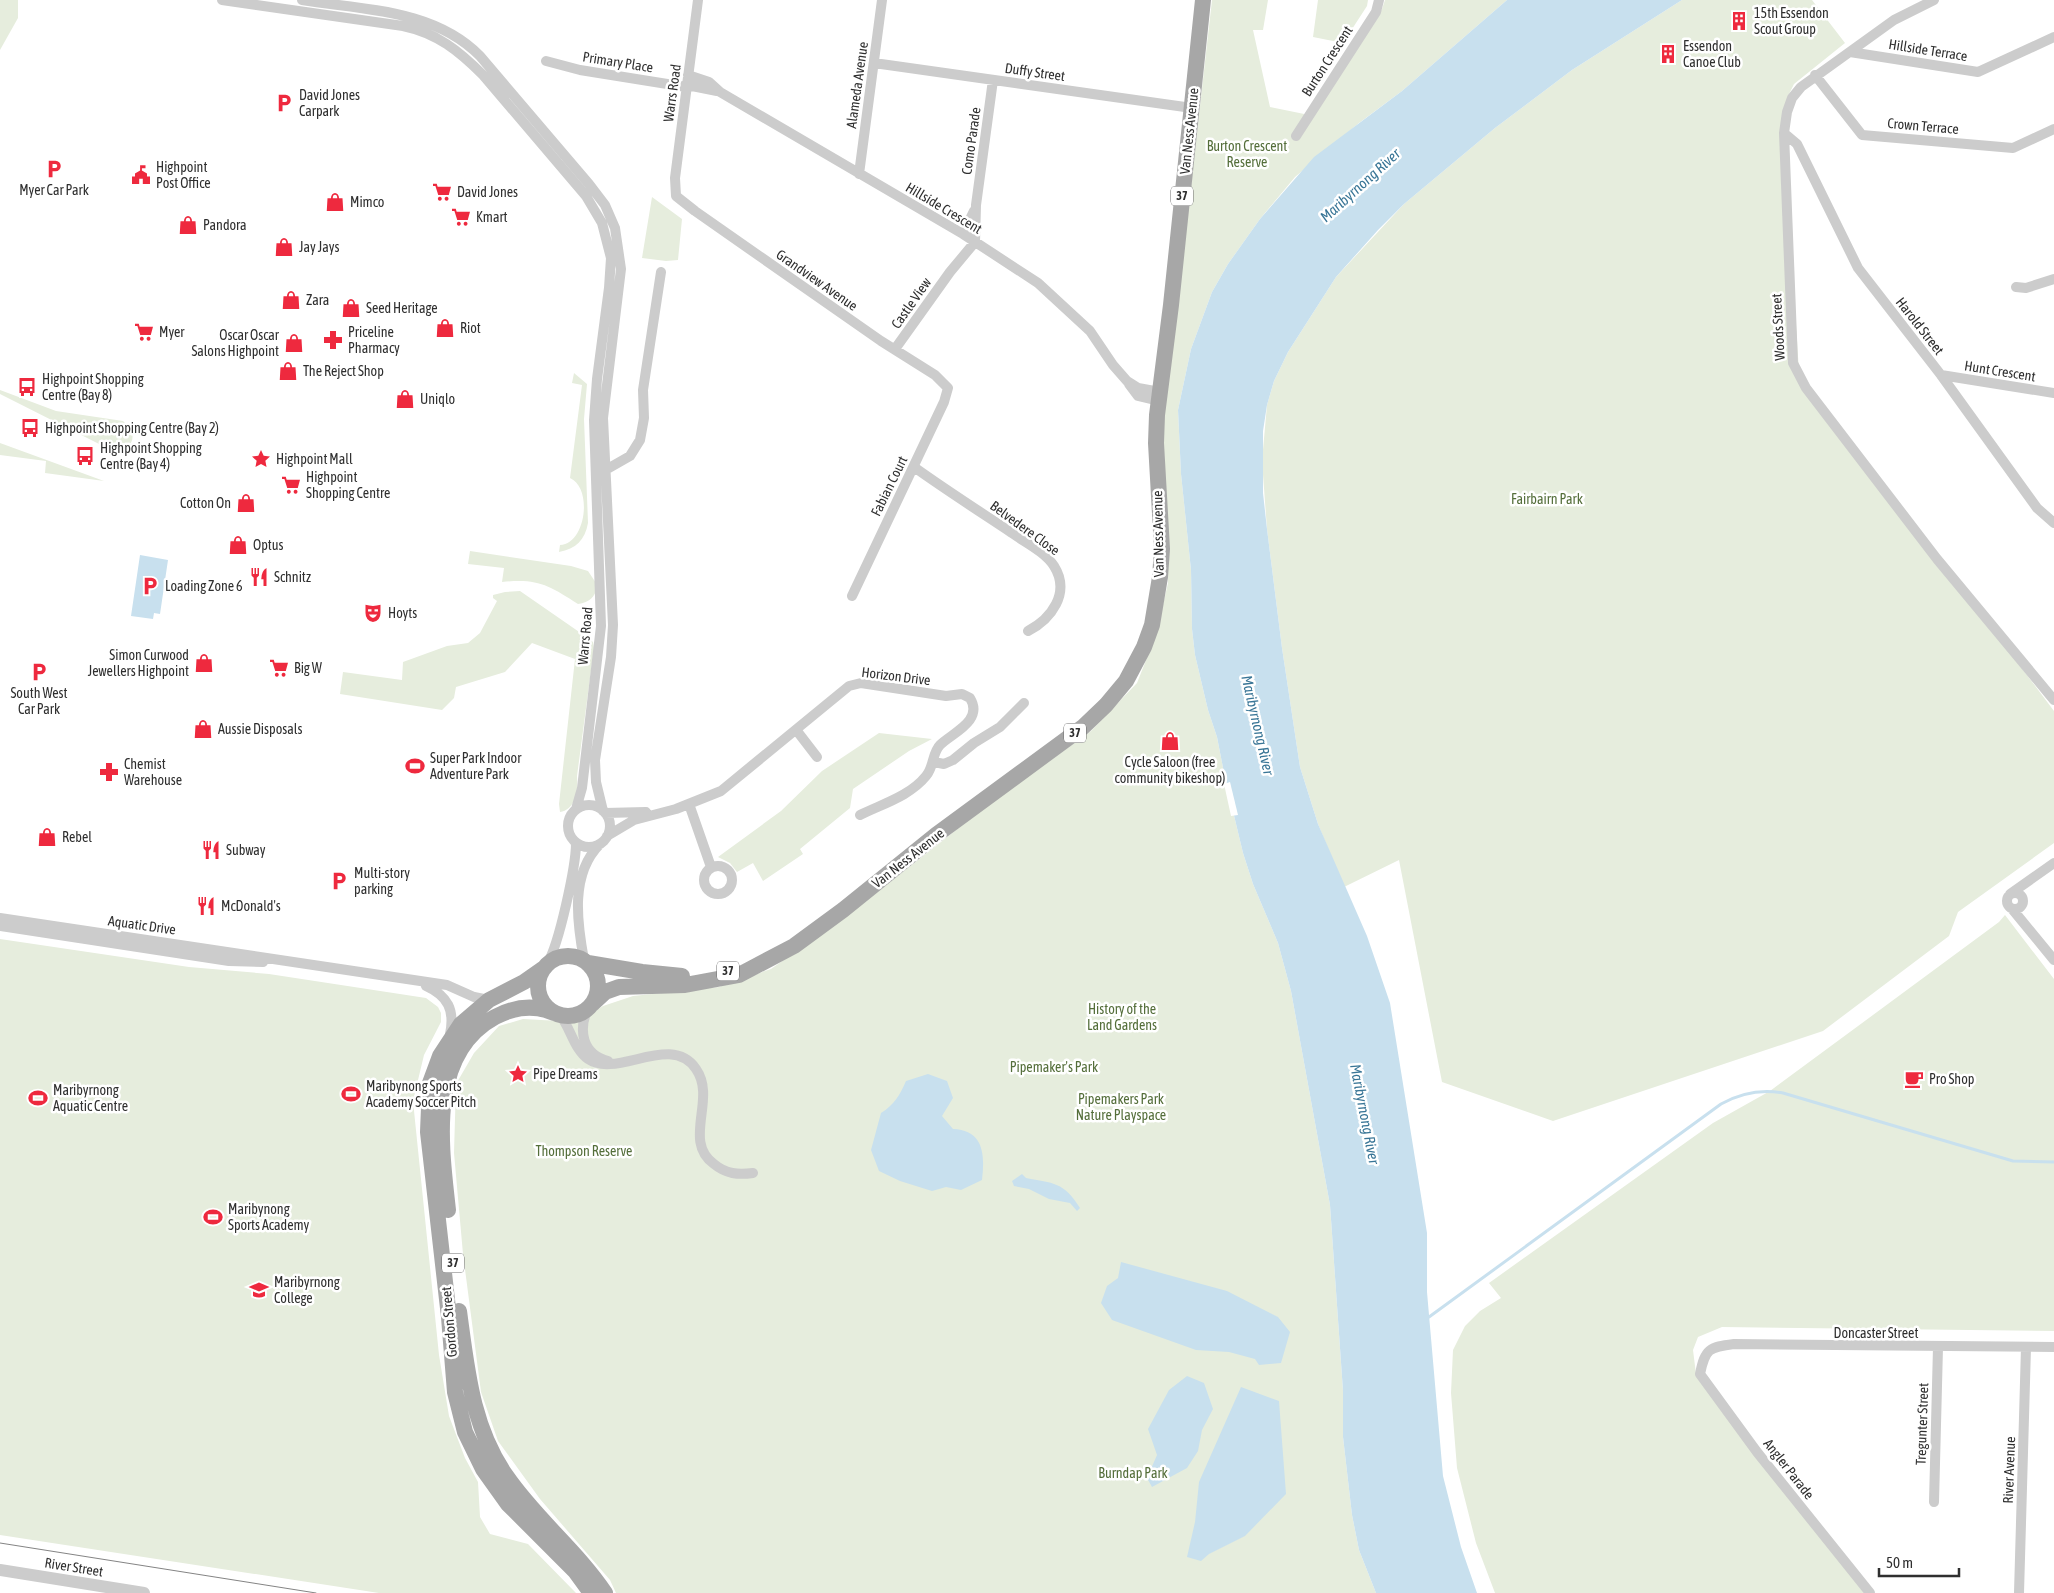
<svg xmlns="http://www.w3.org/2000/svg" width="2054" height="1593" viewBox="0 0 2054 1593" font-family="'Asap Condensed',sans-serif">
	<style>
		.green { fill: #e6eddd }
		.water { fill: #c8e0ee }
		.pier { fill: #fff }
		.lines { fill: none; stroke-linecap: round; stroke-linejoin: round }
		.stream { stroke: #c8e0ee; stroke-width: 3 }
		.minor { stroke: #ccc; stroke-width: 10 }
		.tertiary { stroke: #ccc; stroke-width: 12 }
		.primary { stroke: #a7a7a7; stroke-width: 16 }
		.tram { stroke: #848484; stroke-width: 1 }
		.labels { text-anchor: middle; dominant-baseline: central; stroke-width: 5; stroke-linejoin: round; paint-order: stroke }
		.shield { fill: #fff; stroke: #6d6d6d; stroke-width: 1 }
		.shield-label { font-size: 12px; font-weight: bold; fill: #2f2f2f }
		.poi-label { font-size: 14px; fill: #2f2f2f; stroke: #fff; text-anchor: start }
		.street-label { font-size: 14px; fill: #2f2f2f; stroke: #fff }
		.park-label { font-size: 14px; fill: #546e3a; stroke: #fff }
		.water-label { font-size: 15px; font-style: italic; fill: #387596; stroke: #fff }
	</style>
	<rect width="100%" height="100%" fill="#fff"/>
	<path class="green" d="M0 0H18V18L0 50Z
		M1212 0H1268L1263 30H1253L1270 107 1314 116 1382 9 1385 0H1507L1402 91 1359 123 1295 177 1260 219 1228 264 1212 292 1191 349 1178 410 1181 474 1191 570 1192 629 1195 655 1208 710 1217 737 1225 778 1243 853 1253 884 1278 943 1291 991 1330 1205 1343 1391V1437L1352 1515 1359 1550 1376 1593H616L610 1580 540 1499 498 1441 481 1392 463 1254 454 1153 456 1084 474 1053 499 1026 523 1019 578 1022 603 1006 633 996 719 987 771 969 861 905 984 808 1091 731 1137 683 1156 635 1168 583 1163 416 1173 345Z
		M1318 0H1368L1367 6 1343 43 1313 37Z
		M1682 0H1812L1845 43 1794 84 1788 96 1783 116 1799 372 2054 711V843L1958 912 1949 936 1823 1031 1553 1121 1442 1082 1399 860 1344 887 1318 824 1300 767 1282 648 1267 529 1262 461 1267 405 1274 381 1288 352 1336 277 1404 204 1495 128 1572 70Z
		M652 197 682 219 678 260 666 261 642 258Z
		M574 373 587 384 584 419 588 523C585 540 576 549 559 552L560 545C586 544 593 488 570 478L582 385 572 383Z
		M0 390 56 411 123 421 131 429C138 448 120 451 105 447L0 394Z
		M0 443 104 481 45 473 46 461 0 455Z
		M470 551 571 566 588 571 598 586C594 598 590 602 578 604 549 585 537 578 502 582L504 568 468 564Z
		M520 591 585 636 593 642 594 648 577 776C578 791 576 809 560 812L559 804 575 659 532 643 505 672 456 687 454 698 442 710 340 694 343 672 402 680 403 662 447 646 468 643 480 633 497 601 493 598V595L505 592Z
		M879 733 932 739 909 751 853 789 850 808 800 849 803 854 763 881 753 863 737 872 730 863 718 857 781 811 822 771Z
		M2005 915 2054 979V1331L1722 1327 1698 1337 1693 1350 1696 1374 1864 1593H1495L1476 1543 1457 1468 1451 1393 1453 1350 1465 1326 1480 1311 1501 1298 1489 1283 1713 1123 1770 1091 1999 922Z
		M0 939 189 967 269 974 426 998 438 1007 441 1013V1022L424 1055 413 1101 439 1355 449 1416 465 1458 478 1482 480 1517 490 1534 528 1544 576 1593H379L0 1535Z"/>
	<path class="water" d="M1507 0H1682L1572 70 1495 128 1404 204 1378 230 1336 277 1288 352 1274 381 1267 405 1263 431V493L1267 529 1282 648 1300 767 1318 824 1367 936 1390 1003 1427 1233V1292L1443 1476 1461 1547 1477 1593H1376L1359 1550 1352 1515 1343 1437V1391L1330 1205 1291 991 1278 943 1253 884 1243 853 1225 778 1217 737 1208 710 1195 655 1192 629 1191 570 1181 474 1178 410 1191 349 1212 292 1228 264 1260 219 1314 157 1402 91Z
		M140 555 168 560 160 614 154 613 153 619 131 616Z
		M928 1074 947 1081 953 1098 942 1116 953 1129C984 1130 985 1155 982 1180L961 1190 946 1187 932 1191 900 1181 879 1171 871 1150 881 1113C894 1105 900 1095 906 1081Z
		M1022 1174 1026 1178C1053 1183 1064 1182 1080 1208L1077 1211 1070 1203 1049 1199 1029 1189 1014 1186 1012 1181Z
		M1121 1262 1227 1291 1278 1317 1290 1332 1281 1363 1259 1365 1255 1359 1229 1352 1196 1350 1112 1320 1101 1303 1107 1286 1118 1278Z
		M1187 1376 1204 1383 1213 1409 1202 1430 1198 1451 1187 1468 1152 1487 1147 1478 1157 1455 1148 1429 1169 1390Z
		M1241 1387 1279 1401 1286 1494 1245 1536 1209 1554 1201 1561 1187 1557 1195 1522 1199 1482Z"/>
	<path class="pier" d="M1230 782 1238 815 1231 816 1224 784Z"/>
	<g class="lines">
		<path class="stream" d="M1429 1317 1721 1104C1741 1093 1761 1089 1783 1093L2013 1161 2054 1162"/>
		<path class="minor" d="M222 0 403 26C437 33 459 51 483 75L586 196 602 223 611 258 609 288 597 379 594 420 601 626 582 788 576 809
			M302 0C364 10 434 9 480 56L589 184 605 205 615 228 621 269 603 418 613 625 611 657 595 760 596 782 603 811
			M698 0 675 178 676 196 695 211 881 341 935 375 948 388 944 402 852 596
			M1934 0 1894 20 1801 87 1792 98 1787 112 1784 133 1793 363 1806 388 1937 559 2054 700
			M1850 52 1978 72 2054 37
			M546 61 580 70 686 87
			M874 63 1192 108
			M688 75 709 82 720 92 963 234 1038 283 1090 331 1113 365 1127 381 1138 388 1160 392
			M1815 75 1862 135 2013 148 2054 129
			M687 85 717 91
			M1784 133 1797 144 1858 268 1941 375 2037 508 2054 523
			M1296 136 1376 12 1379 0
			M859 174 882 0
			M963 234 974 211
			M2016 287 2026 288 2054 279
			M895 349 950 272 975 242 976 205 993 80
			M1941 375 2054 393
			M1129 384 1138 396 1159 401
			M914 467C946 490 979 511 1012 533 1026 543 1045 552 1054 566 1071 593 1051 619 1028 631
			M602 472 630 456 640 440 644 418 643 390 661 272
			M797 731 817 757
			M934 762 944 764 953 760 974 743 1000 727 1024 703
			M689 804 711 867
			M568 826a21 21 0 1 1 42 0a21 21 0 1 1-42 0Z
			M605 813 646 812
			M607 836 634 820 676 809 721 791 849 686 861 683 946 696 962 694 970 698C984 721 952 733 940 745 932 753 934 767 926 776 910 796 882 804 860 815
			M704 880a14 14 0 1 1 28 0a14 14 0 1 1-28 0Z
			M2007 901a8 8 0 1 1 16 0a8 8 0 1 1-16 0Z
			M2010 894 2054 863
			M2013 910 2054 960
			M0 918 447 985 474 997 489 1000
			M0 926 229 961 263 962
			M584 960C577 922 570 874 600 844
			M547 964C559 945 576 866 576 843
			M426 986C448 996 455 1010 450 1034
			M588 1008C578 1030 582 1054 608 1061
			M560 1015C571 1029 574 1049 588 1059 617 1079 671 1032 696 1069 717 1099 682 1141 714 1164 726 1174 738 1175 753 1173
			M1934 1502 1938 1347
			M1870 1593 1757 1452 1700 1374C1705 1349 1709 1347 1734 1344L2054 1347
			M2019 1593 2026 1347"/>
		<path class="tertiary" d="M0 1570 144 1593"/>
		<path class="primary" d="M538 986a30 30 0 1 1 60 0a30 30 0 1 1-60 0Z
			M588 963 642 972 682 976
			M544 968 524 982 489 1000 461 1024 440 1056 430 1083 428 1132 449 1317 455 1392 465 1432 483 1469 508 1504 575 1571 591 1593
			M592 1004 605 992 619 987 685 985 739 975 794 946 843 910 936 835 1083 727 1106 705 1126 681 1144 647 1152 625 1160 577 1162 549 1156 443 1157 415 1171 305 1203 0
			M448 1210C441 1146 427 1054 495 1017 514 1007 534 1004 554 1013
			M459 1311C467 1370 472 1428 507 1477 536 1519 577 1551 605 1593"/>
		<path class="tram" d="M0 1543 316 1593"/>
	</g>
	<defs>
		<g id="building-bare" transform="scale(1.5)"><path d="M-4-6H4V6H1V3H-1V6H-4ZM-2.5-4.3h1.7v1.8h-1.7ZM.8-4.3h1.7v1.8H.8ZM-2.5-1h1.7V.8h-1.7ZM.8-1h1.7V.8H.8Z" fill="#ee293e" stroke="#fff" stroke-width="2.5" paint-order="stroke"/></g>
		<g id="parking-bare" transform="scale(1.5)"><path d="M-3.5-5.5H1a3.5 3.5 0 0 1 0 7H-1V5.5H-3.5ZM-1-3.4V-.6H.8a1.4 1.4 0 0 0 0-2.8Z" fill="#ee293e" stroke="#fff" stroke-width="2.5" paint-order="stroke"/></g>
		<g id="civic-bare" transform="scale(1.5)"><path d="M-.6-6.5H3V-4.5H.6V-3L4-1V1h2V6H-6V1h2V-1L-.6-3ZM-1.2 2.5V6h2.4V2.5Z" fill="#ee293e" stroke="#fff" stroke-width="2.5" paint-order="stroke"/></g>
		<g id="supermarket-bare" transform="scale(1.5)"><path d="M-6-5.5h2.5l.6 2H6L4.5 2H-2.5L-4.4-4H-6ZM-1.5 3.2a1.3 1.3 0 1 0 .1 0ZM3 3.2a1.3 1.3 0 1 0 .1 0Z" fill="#ee293e" stroke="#fff" stroke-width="2.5" paint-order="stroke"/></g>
		<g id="shop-bare" transform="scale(1.5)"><path d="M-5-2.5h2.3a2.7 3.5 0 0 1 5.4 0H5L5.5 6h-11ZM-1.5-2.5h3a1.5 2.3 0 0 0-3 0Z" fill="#ee293e" stroke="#fff" stroke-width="2.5" paint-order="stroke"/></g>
		<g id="pharmacy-bare" transform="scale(1.5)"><path d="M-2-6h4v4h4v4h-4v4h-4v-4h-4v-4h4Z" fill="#ee293e" stroke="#fff" stroke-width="2.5" paint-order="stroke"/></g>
		<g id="bus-bare" transform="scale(1.5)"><path d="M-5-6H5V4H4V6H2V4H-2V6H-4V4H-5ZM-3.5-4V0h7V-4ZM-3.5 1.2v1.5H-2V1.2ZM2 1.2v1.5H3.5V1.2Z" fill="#ee293e" stroke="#fff" stroke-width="2.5" paint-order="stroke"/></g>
		<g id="sight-bare" transform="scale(1.5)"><path d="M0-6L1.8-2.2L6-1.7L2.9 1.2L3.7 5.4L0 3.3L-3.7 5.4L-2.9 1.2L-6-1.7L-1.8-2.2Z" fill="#ee293e" stroke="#fff" stroke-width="2.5" paint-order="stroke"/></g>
		<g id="restaurant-bare" transform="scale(1.5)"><path d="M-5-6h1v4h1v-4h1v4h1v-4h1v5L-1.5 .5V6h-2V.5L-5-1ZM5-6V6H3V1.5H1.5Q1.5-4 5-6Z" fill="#ee293e" stroke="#fff" stroke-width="2.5" paint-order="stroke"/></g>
		<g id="theatre-bare" transform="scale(1.5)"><path d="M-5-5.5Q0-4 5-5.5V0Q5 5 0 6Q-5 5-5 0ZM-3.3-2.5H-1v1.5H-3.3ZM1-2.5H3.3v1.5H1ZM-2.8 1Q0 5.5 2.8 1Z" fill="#ee293e" stroke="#fff" stroke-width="2.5" paint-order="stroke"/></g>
		<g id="stadium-bare" transform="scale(1.5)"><path d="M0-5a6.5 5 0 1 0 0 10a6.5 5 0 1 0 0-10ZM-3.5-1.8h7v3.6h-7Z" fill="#ee293e" stroke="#fff" stroke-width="2.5" paint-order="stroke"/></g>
		<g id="cafe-bare" transform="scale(1.5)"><path d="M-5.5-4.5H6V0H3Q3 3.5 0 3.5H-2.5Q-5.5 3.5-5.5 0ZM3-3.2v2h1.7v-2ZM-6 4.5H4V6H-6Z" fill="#ee293e" stroke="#fff" stroke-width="2.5" paint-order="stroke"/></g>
		<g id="school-bare" transform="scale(1.5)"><path d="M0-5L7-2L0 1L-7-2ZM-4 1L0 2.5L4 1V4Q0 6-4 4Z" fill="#ee293e" stroke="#fff" stroke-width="2.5" paint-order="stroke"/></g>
	</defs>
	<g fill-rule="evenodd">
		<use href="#building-bare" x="1739" y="21"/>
		<use href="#building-bare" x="1668" y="54"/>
		<use href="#parking-bare" x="284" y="103"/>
		<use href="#parking-bare" x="54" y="169"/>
		<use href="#civic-bare" x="141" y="175"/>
		<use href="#supermarket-bare" x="442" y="192"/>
		<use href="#shop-bare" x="335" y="202"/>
		<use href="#supermarket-bare" x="461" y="217"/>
		<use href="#shop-bare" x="188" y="225"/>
		<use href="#shop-bare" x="284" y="247"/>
		<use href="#shop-bare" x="291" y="300"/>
		<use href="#shop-bare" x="351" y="308"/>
		<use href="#shop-bare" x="445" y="328"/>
		<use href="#supermarket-bare" x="144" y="332"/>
		<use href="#pharmacy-bare" x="333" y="340"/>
		<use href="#shop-bare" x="294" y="343"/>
		<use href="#shop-bare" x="288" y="371"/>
		<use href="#bus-bare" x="27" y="387"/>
		<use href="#shop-bare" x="405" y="399"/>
		<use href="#bus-bare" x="30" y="428"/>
		<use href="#bus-bare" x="85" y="456"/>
		<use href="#sight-bare" x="261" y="459"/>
		<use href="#supermarket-bare" x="291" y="485"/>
		<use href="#shop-bare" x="246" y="503"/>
		<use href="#shop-bare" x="238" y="545"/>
		<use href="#restaurant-bare" x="259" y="577"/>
		<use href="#parking-bare" x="150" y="586"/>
		<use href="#theatre-bare" x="373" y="613"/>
		<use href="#shop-bare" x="204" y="663"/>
		<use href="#supermarket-bare" x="279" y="668"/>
		<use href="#parking-bare" x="39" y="672"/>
		<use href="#shop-bare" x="203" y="729"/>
		<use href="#shop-bare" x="1170" y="741"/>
		<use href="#stadium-bare" x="415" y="766"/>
		<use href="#pharmacy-bare" x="109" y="772"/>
		<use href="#shop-bare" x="47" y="837"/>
		<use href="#restaurant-bare" x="211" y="850"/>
		<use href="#parking-bare" x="339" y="881"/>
		<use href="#restaurant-bare" x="206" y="906"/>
		<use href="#sight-bare" x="518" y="1074"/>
		<use href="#cafe-bare" x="1914" y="1079"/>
		<use href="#stadium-bare" x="351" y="1094"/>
		<use href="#stadium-bare" x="38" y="1098"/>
		<use href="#stadium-bare" x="213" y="1217"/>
		<use href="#school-bare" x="259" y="1290"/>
	</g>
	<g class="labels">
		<g class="shield">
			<rect x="1171" y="186.5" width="22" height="19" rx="4"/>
			<rect x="1064" y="723.5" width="22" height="19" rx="4"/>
			<rect x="717" y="961.5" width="22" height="19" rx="4"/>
			<rect x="442" y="1253.5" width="22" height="19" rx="4"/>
		</g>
		<g class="shield-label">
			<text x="1182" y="196">37</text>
			<text x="1075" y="733">37</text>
			<text x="728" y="971">37</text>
			<text x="453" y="1263">37</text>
		</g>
		<g class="poi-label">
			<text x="1754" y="13">15th Essendon<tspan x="1754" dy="16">Scout Group</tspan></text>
			<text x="1683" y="46">Essendon<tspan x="1683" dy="16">Canoe Club</tspan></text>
			<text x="299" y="95">David Jones<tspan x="299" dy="16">Carpark</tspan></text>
			<text x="156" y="167">Highpoint<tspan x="156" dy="16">Post Office</tspan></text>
			<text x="54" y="190" text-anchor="middle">Myer Car Park</text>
			<text x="457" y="192">David Jones</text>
			<text x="350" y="202">Mimco</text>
			<text x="476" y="217">Kmart</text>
			<text x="203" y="225">Pandora</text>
			<text x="299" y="247">Jay Jays</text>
			<text x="306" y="300">Zara</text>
			<text x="366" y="308">Seed Heritage</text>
			<text x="460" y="328">Riot</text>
			<text x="159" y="332">Myer</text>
			<text x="348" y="332">Priceline<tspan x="348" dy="16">Pharmacy</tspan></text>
			<text x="279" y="335" text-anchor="end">Oscar Oscar<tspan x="279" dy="16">Salons Highpoint</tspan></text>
			<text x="303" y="371">The Reject Shop</text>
			<text x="42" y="379">Highpoint Shopping<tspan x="42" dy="16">Centre (Bay 8)</tspan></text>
			<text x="420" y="399">Uniqlo</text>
			<text x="45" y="428">Highpoint Shopping Centre (Bay 2)</text>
			<text x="100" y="448">Highpoint Shopping<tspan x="100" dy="16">Centre (Bay 4)</tspan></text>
			<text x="276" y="459">Highpoint Mall</text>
			<text x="306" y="477">Highpoint<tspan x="306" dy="16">Shopping Centre</tspan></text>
			<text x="231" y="503" text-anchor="end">Cotton On</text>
			<text x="253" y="545">Optus</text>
			<text x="274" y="577">Schnitz</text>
			<text x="165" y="586">Loading Zone 6</text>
			<text x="388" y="613">Hoyts</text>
			<text x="189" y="655" text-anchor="end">Simon Curwood<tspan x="189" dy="16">Jewellers Highpoint</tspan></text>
			<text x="294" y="668">Big W</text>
			<text x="39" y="693" text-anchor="middle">South West<tspan x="39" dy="16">Car Park</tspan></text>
			<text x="218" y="729">Aussie Disposals</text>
			<text x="430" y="758">Super Park Indoor<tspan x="430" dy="16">Adventure Park</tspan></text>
			<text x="1170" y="762" text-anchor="middle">Cycle Saloon (free<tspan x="1170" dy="16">community bikeshop)</tspan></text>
			<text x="124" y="764">Chemist<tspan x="124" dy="16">Warehouse</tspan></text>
			<text x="62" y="837">Rebel</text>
			<text x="226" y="850">Subway</text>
			<text x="354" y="873">Multi-story<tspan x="354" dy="16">parking</tspan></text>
			<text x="221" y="906">McDonald's</text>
			<text x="533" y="1074">Pipe Dreams</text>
			<text x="1929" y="1079">Pro Shop</text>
			<text x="366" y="1086">Maribynong Sports<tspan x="366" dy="16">Academy Soccer Pitch</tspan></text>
			<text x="53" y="1090">Maribyrnong<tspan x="53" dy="16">Aquatic Centre</tspan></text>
			<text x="228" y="1209">Maribynong<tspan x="228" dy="16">Sports Academy</tspan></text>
			<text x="274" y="1282">Maribyrnong<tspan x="274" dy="16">College</tspan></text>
		</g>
		<g class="street-label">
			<text transform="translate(1928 50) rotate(9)">Hillside Terrace</text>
			<text transform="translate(1327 61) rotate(-57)">Burton Crescent</text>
			<text transform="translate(618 62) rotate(9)">Primary Place</text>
			<text transform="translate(1035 72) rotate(8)">Duffy Street</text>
			<text transform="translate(857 85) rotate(-82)">Alameda Avenue</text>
			<text transform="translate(672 93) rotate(-82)">Warrs Road</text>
			<text transform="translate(1923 126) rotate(5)">Crown Terrace</text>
			<text transform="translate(1189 131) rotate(-84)">Van Ness Avenue</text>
			<text transform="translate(971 141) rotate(-82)">Como Parade</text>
			<text transform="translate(944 208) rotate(31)">Hillside Crescent</text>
			<text transform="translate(817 280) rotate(35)">Grandview Avenue</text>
			<text transform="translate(911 303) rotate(-55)">Castle View</text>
			<text transform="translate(1920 326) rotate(52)">Harold Street</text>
			<text transform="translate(1778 327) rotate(-93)">Woods Street</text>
			<text transform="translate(2000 371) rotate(9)">Hunt Crescent</text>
			<text transform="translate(889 486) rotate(-64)">Fabian Court</text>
			<text transform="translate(1025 528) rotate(36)">Belvedere Close</text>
			<text transform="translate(1158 534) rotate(-91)">Van Ness Avenue</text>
			<text transform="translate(585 636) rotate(-85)">Warrs Road</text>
			<text transform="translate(896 676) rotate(7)">Horizon Drive</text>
			<text transform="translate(908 858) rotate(-38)">Van Ness Avenue</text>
			<text transform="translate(142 925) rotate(8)">Aquatic Drive</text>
			<text transform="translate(449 1322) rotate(-95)">Gordon Street</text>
			<text x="1876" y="1333">Doncaster Street</text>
			<text transform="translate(1922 1424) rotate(-88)">Tregunter Street</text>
			<text transform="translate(1789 1469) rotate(52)">Angler Parade</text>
			<text transform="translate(2009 1470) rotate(-88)">River Avenue</text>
			<text transform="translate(74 1567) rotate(9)">River Street</text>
		</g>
		<g class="park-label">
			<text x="1247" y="146">Burton Crescent<tspan x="1247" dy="16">Reserve</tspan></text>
			<text x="1547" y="499">Fairbairn Park</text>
			<text x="1122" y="1009">History of the<tspan x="1122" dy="16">Land Gardens</tspan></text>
			<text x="1054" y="1067">Pipemaker's Park</text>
			<text x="1121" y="1099">Pipemakers Park<tspan x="1121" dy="16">Nature Playspace</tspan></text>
			<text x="584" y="1151">Thompson Reserve</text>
			<text x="1133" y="1473">Burndap Park</text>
		</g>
		<g class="water-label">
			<text transform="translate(1360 185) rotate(-42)">Maribyrnong River</text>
			<text transform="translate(1258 725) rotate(77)">Maribyrnong River</text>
			<text transform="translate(1365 1114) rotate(79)">Maribyrnong River</text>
		</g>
	</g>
	<path d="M1879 1568v8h80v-8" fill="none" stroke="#2f2f2f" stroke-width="2.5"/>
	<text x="1886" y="1568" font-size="15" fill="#2f2f2f" stroke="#ffffff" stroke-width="4" paint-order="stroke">50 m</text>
</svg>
